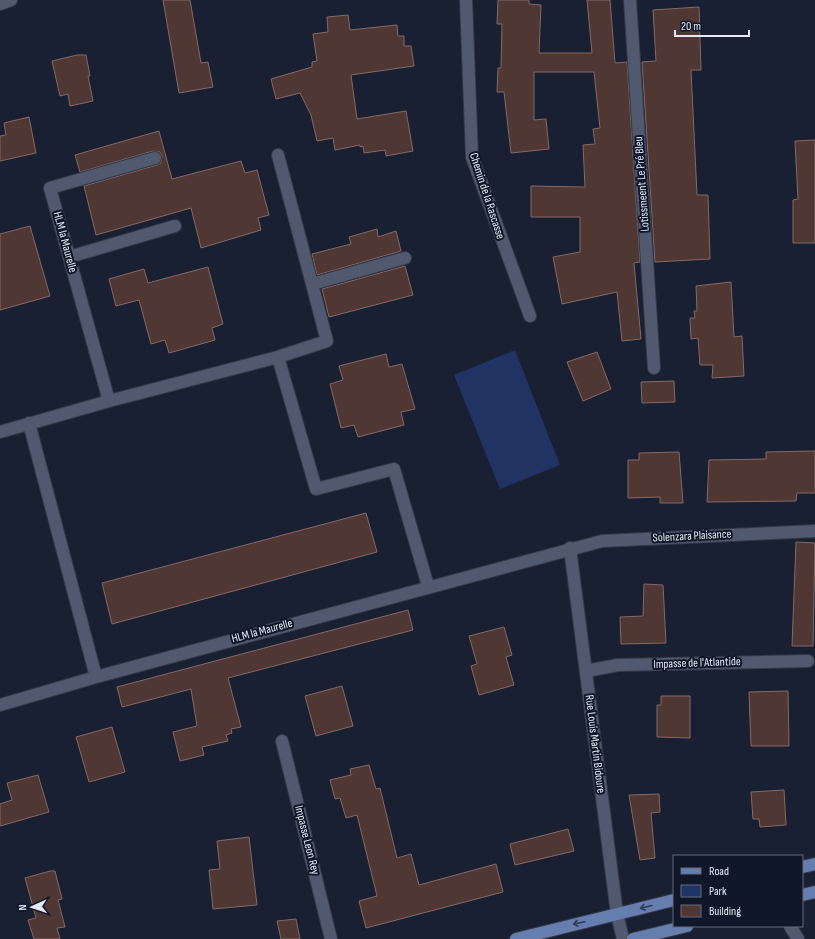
<svg xmlns="http://www.w3.org/2000/svg" width="815" height="939" viewBox="0 0 815 939" font-family="'Sofia Sans Condensed',sans-serif">
	<style>
		.green { fill: #213363 }
		.building { fill: #4f3734; stroke: #856966 }
		.lines { fill: none; stroke-linecap: round; stroke-linejoin: round }
		.minor-casing { stroke: #353a49; stroke-width: 14 }
		.major-casing { stroke: #353a49; stroke-width: 14 }
		.minor { stroke: #50596e; stroke-width: 12 }
		.major { stroke: #667eae; stroke-width: 12 }
		.oneway { stroke: #2d3b57 }
		.labels { text-anchor: middle; dominant-baseline: central; stroke-width: 4; stroke-linejoin: round; paint-order: stroke }
		.street-label { font-size: 12px; fill: #e3e9f5; stroke: #0f1728 }
	</style>
	<rect width="100%" height="100%" fill="#182032"/>
	<path class="green" d="M515 350 560 465 500 489 454 375Z"/>
	<path class="building" d="M163 0H190L201 63 208 62 213 87 179 93Z
		M498 0H529V4L541 5 539 53H592L587 0H610L615 63 627 62 640 262 634 263 641 339 622 341 617 292 562 304 553 257 580 252V217H531V186L585 187 583 145 595 144 593 129 600 128 594 72H534V120L546 119 549 149 511 153 504 92H497L498 68H501L502 24H497Z
		M699 7 701 70H691L697 195H708L710 259 655 262 642 62 656 61 653 10Z
		M348 15 350 30 397 25 398 36H404V46H411L414 66 351 75 357 119 406 111 413 151 386 156 385 150 364 153 363 146 360 147V145L335 150 333 138 317 141 311 115 300 93 276 99 271 79 312 67V62L317 61 313 34 328 32 327 17Z
		M77 55H86L90 76H88L93 101 70 106 68 94 60 96 52 61Z
		M29 117 36 153 0 161V136L6 135 4 123Z
		M159 131 172 179 241 161 245 173 257 170 269 215 258 218 261 230 201 248 191 208 96 235 84 186 157 165 161 163 162 156 160 152 153 151 80 172 75 155Z
		M815 140V243H793V200L798 199 795 141Z
		M30 226 50 296 0 310V234Z
		M377 229 378 237 396 231 401 251 317 275 312 254 351 244 349 237Z
		M405 266 413 295 329 317 322 289Z
		M208 267 223 324 212 328 215 340 169 353 165 340 151 344 139 300 116 306 109 279 144 269 148 283Z
		M731 282 734 337 742 336 744 376 712 378 713 365H700L698 338 691 339 690 318H695L694 311H697L696 286Z
		M597 352 611 389 583 401 567 362Z
		M386 354 389 367 402 364 415 409 401 412 404 425 358 437 354 425 341 428 330 384 343 380 339 366Z
		M674 381 675 402 642 403 641 382Z
		M815 451V493H797L796 501 707 502 709 460 766 459V452Z
		M679 452 683 503H660V497L628 498V460H639V453Z
		M366 513 377 552 112 624 102 583Z
		M796 542 815 543 813 646H792Z
		M644 584 663 585 666 643 621 644 620 617 643 616Z
		M408 610 413 630 228 678 241 727 231 729 232 733 226 735 228 741 202 747 204 755 180 761 173 732 197 726 191 689 122 707 117 687Z
		M504 627 512 655 506 657 514 685 479 695 471 666 477 664 469 636Z
		M342 686 353 726 316 736 305 696Z
		M788 691 789 746H751L749 692Z
		M661 696H690V738L657 737V705H661Z
		M112 727 125 772 89 782 76 737Z
		M369 765 376 789 380 788 397 858 411 854 419 885 496 864 503 892 366 928 359 901 377 896 357 815 346 818 340 798 335 799 330 780 351 775 350 769Z
		M38 775 49 812 0 826V804L12 800 7 783Z
		M784 790 786 825 760 827 759 819H753L751 792Z
		M659 794 660 812 651 813 655 858 640 860 629 795Z
		M568 829 574 851 515 865 510 844Z
		M249 837 257 905 213 909 209 870 220 869 217 841Z
		M50 871H55L62 899 58 900 65 927 57 928 60 939H34L28 920 36 918 25 878Z
		M296 919 300 939H281L277 921Z"/>
	<g class="lines">
		<g class="minor-casing">
			<path id="minor" d="M466 0 472 157 530 316
				M630 0 654 368
				M0 4 11 0
				M278 155 327 341 278 357 316 489 394 469 428 586
				M155 158 50 188 109 401 278 357
				M69 257 175 226
				M312 284 405 258
				M29 423 96 677
				M0 432 109 401
				M570 548 617 914 623 939
				M586 671 618 665 808 661
				M0 705 96 677 602 541 815 531
				M282 741 331 939
				M790 926 798 939"/>
		</g>
		<g class="major-casing">
			<path id="major" d="M802 867 815 864
				M802 895 815 892
				M516 939 674 900
				M633 939 687 926"/>
		</g>
		<use href="#minor" class="minor"/>
		<use href="#major" class="major"/>
	</g>
	<defs><path id="oneway-shaft" d="M-6 0H5M1.5-3L5.5 0L1.5 3" fill="none" stroke-width="1.6" stroke-linecap="round" stroke-linejoin="round"/></defs>
	<g class="oneway">
		<use href="#oneway-shaft" transform="translate(646 907) rotate(166)"/>
		<use href="#oneway-shaft" transform="translate(579 923) rotate(168)"/>
	</g>
	<g class="labels">
		<g class="street-label">
			<text transform="translate(642 184) rotate(-94)">Lotissmeent Le Pré Bleu</text>
			<text transform="translate(487 196) rotate(72)">Chemin de la Rascasse</text>
			<text transform="translate(65 242) rotate(75)">HLM la Maurelle</text>
			<text transform="translate(692 536) rotate(-3)">Solenzara Plaisance</text>
			<text transform="translate(262 631) rotate(-15)">HLM la Maurelle</text>
			<text transform="translate(697 663) rotate(-2)">Impasse de l'Atlantide</text>
			<text transform="translate(595 744) rotate(83)">Rue Louis Martin Bidoure</text>
			<text transform="translate(307 840) rotate(76)">Impasse Leon Rey</text>
		</g>
	</g>
	<rect x="673" y="855" width="130" height="72" fill="#0f1728" stroke="#646b7a"/>
	<rect x="681" y="868" width="20" height="6" fill="#667eae" stroke="#646b7a"/>
	<text x="709" y="875" font-size="12" fill="#e3e9f5">Road</text>
	<rect x="681" y="885" width="20" height="12" fill="#213363" stroke="#646b7a"/>
	<text x="709" y="895" font-size="12" fill="#e3e9f5">Park</text>
	<rect x="681" y="905" width="20" height="12" fill="#4f3734" stroke="#646b7a"/>
	<text x="709" y="915" font-size="12" fill="#e3e9f5">Building</text>
	<g transform="translate(32 907) rotate(267)" stroke="#0f1728" stroke-width="3" paint-order="stroke">
	<path d="M0-3L7 15L0 10L-7 15Z" fill="#e3e9f5"/>
	<text y="-6" font-size="11" font-weight="bold" text-anchor="middle" fill="#e3e9f5">N</text>
	</g>
	<path d="M675 30v6h74v-6" fill="none" stroke="#e3e9f5" stroke-width="2"/>
	<text x="681" y="30" font-size="12" fill="#e3e9f5" stroke="#0f1728" stroke-width="3" paint-order="stroke">20 m</text>
</svg>
